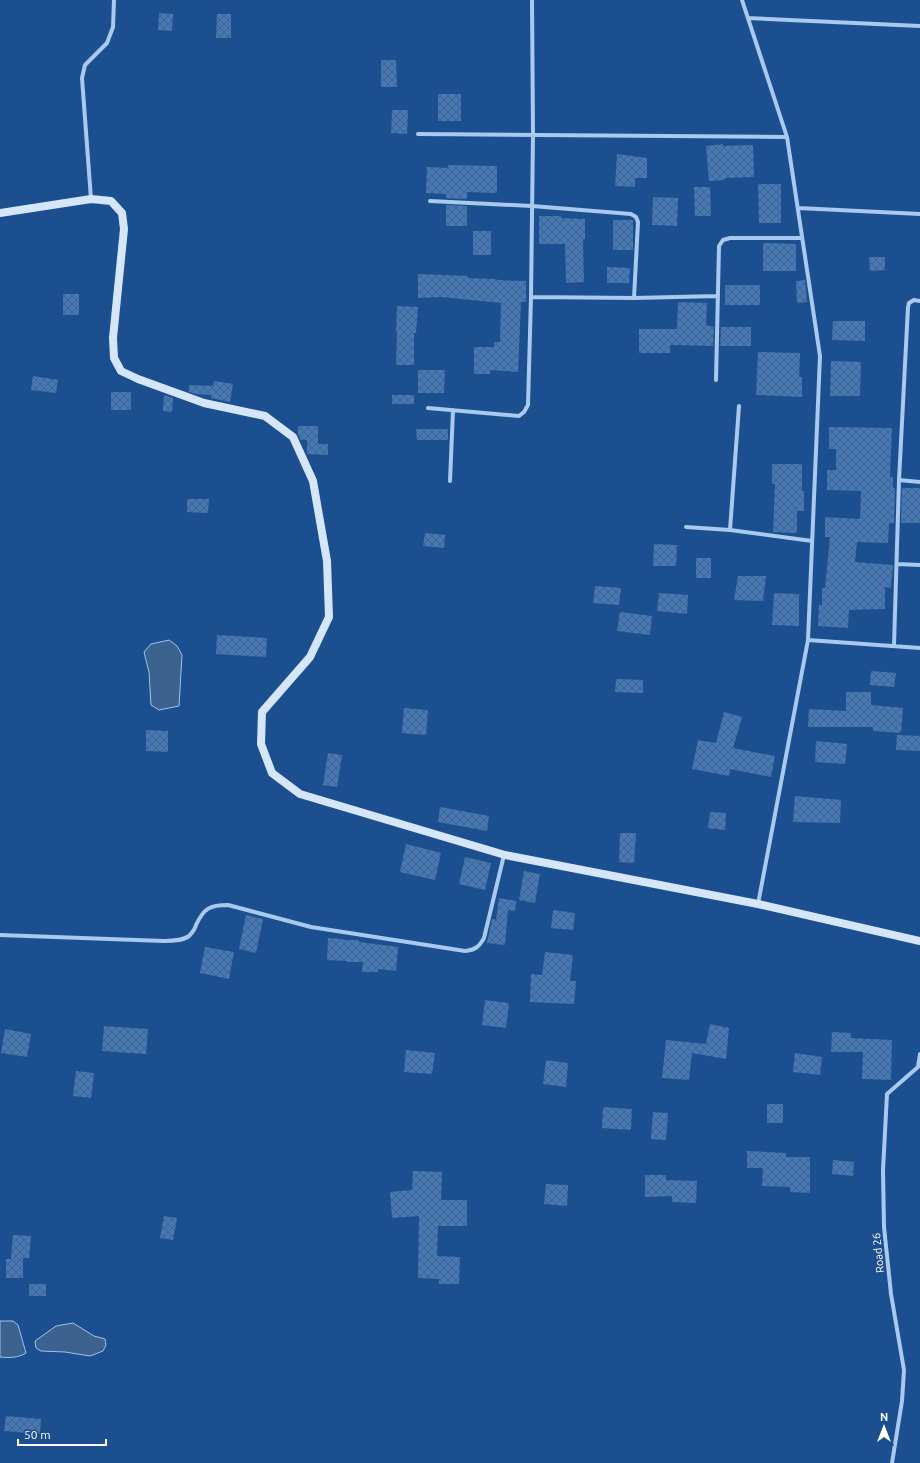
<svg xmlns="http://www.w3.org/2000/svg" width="920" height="1463" viewBox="0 0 920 1463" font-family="Ubuntu,sans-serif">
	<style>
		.water { fill: #3c6290; stroke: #9cc4f0 }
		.building { fill: url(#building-cross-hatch) }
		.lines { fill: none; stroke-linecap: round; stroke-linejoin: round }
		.minor { stroke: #a9c9ee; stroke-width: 4 }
		.secondary { stroke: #d6e6fa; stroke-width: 8 }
		.labels { text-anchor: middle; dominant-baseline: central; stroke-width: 4; stroke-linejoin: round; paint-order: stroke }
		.street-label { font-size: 11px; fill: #fff; stroke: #1b4f8f }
	</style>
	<defs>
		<pattern id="building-cross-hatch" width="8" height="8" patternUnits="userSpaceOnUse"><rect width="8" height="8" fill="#4478b7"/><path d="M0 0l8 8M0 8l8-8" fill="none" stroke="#486282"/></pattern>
	</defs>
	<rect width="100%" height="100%" fill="#1b4f8f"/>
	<path class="water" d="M169 640 177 646 182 655 179 706 159 710 151 705 149 672 144 652 151 644Z
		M0 1321H13L18 1325 26 1353C18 1358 9 1358 0 1357Z
		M73 1323 94 1336 105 1339 106 1345 103 1351 90 1356 65 1352 41 1351 36 1348 35 1341 56 1326Z"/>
	<path class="building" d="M159 13 173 14 172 31 158 30Z
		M217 14H231V38H216Z
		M381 60H396L397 87H381Z
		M438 94H461V121H438Z
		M392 110H408L407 134 391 133Z
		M723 144V146L753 145 754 177 725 178V180L709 181 706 146Z
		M617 154 647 158V178H635V187L615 186Z
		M448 165 497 166V193L467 192V199L446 198V194L426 193 427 167 448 168Z
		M758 184H781V223H759Z
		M694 187H710L711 216H695Z
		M653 197 678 198 677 226 652 225Z
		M446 205 467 206V226H446Z
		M539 216H561V218L585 219V239H583L584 282 566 283 565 244H539Z
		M613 220H633V250H613Z
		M473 231H491V255H473Z
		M763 243 796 244V271H763Z
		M869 257H885V270L870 271Z
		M607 267 630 268 629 283H607Z
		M418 274 468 276V278L497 279V280L526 281V302H521L518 372 490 370V374H474V347H494V342H500L501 303 442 297 418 298Z
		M805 280 807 302 797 303 796 281Z
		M725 285H760V305H725Z
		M63 294H79V315H63Z
		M678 302 707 303 706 325 714 327 713 346 670 345V353H639V329H677Z
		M397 306 418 307 416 333H414V365H396L397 332H396Z
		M833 321H865V341L832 340Z
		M721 327H751V346H720Z
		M758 352 800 353 799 377H802V397L756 395Z
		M831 361 861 362 860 396H830Z
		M418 370H445L444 393H418Z
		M33 376 58 380 56 393 31 390Z
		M214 381 233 384 230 402 211 398V395L196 394 189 392V385L213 386Z
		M111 392H131V410H111Z
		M164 395 173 398 172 412 163 411Z
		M392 395H414V404H392Z
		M298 426H318V444H328V455L307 454V440H301L298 435Z
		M829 427 892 428 890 477H893V488H895L894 523H889L888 543 857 542 855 562 893 565 891 588 885 587V609L849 610 848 628 818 626 819 605H822V588H825L830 537H825V517L860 519 861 491 827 490V470H836V449H829Z
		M416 429H448V440H417Z
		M772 464H802V491H804V511H797V533L773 532 775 484H772Z
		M902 488H920V523H901Z
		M187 499H209L208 513 187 512Z
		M425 533 445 535 444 548 423 546Z
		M654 544 677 545 676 566H653Z
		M696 558H711V578H696Z
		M738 576H766L763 601 734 600Z
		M595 586 621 588 619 605 593 603Z
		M659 593 688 595 687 614 657 611Z
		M774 593 799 594V626L772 625Z
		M620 612 652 616 650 635 617 631Z
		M217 635 267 638 266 657 216 654Z
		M871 671 896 673 894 687 870 685Z
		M616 679 643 680V693L615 692Z
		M846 692H871V705L903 708 901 733 873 731V727H808L809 709 846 711Z
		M404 708 428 710 426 735 402 733Z
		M724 712 742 717 733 748 775 756 771 777 730 769 729 776 692 769 698 740 716 743Z
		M146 730 168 731V752L146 751Z
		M897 735 920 736V751L896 750Z
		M816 741 847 744 845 764 815 762Z
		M328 753 342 755 337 787 323 785Z
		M795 796 841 800 840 823 793 822Z
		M440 807 489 816 487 831 438 822Z
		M710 812 726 813 725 830 708 828Z
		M620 833H636L634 863 619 862Z
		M406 844 441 853 435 880 400 872Z
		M465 857 491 863 485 890 459 884Z
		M524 871 540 874 535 903 519 900Z
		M499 898 516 901 515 911 508 910 505 945 487 943 492 919 496 920Z
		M553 910 575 913 573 930 551 928Z
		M246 915 263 919 256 953 239 949Z
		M328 938 343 939V940H359V942L398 947 396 971 378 969V972H362L363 962H347V961L327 960Z
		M205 947 234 952 229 979 200 973Z
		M545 952 573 955 570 981H576L574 1004 530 1002 531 974 542 975Z
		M485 1000 509 1003 506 1028 482 1025Z
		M710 1024 729 1028 726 1059 692 1053 689 1080 662 1078 666 1040 706 1044Z
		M104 1026 148 1029 146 1054 102 1051Z
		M5 1029 31 1034 27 1057 1 1053Z
		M832 1032 851 1033V1038L892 1040 891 1080 862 1079 863 1052H831Z
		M406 1050 435 1053 432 1074 404 1072Z
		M795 1053 822 1057 820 1075 793 1072Z
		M546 1060 568 1063 566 1087 543 1084Z
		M76 1071 94 1073 91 1098 73 1096Z
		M767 1104H783V1123H767Z
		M603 1107 632 1109 631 1130 602 1128Z
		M653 1112 668 1113 666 1140 651 1139Z
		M747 1151 786 1153V1157H810V1193L790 1192V1187L762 1186 763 1168H747Z
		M833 1160 854 1162 853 1176 832 1174Z
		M413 1171 442 1172 441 1200H467V1226H438L437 1256 460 1257 459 1284H439V1279L418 1278 419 1216 392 1218 390 1192 412 1190Z
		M645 1175H666V1180L697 1181 696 1203 672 1202V1196L645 1197Z
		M546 1184 568 1185 567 1206 544 1204Z
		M164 1216 177 1218 173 1240 160 1238Z
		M13 1235 31 1236 29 1258H23V1278H6V1259H11Z
		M29 1284H46V1296H29Z
		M6 1416 41 1419 40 1434 4 1431Z"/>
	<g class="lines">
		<path class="minor" d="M742 0 787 137 820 356 808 640 758 904
			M748 18 920 26
			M418 134 787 137
			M91 199 82 78 85 65 107 43 113 27 114 0
			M430 201 532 206 631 214 636 217 638 222 634 298
			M798 208 920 214
			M531 297 634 298 718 296
			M716 380 719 246 723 240 730 238H802
			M428 408 519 416 524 412 528 405 531 297 533 134 532 0
			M899 480 920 482
			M450 481 453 410
			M686 527 730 530 812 541
			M730 530 739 406
			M897 564 920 565
			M808 640 920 648
			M894 646 899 480 908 307 909 303 914 300 920 301
			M0 935 164 941C172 941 182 941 189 936 192 933 195 929 196 925 204 908 210 905 228 905L311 927 465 951C475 950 479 947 484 938L504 855
			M892 1463 902 1401 904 1370 891 1294 884 1227 883 1170 887 1094 918 1067 920 1054"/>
		<path class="secondary" d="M0 213 91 199 111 201 122 213 124 229 113 338 114 358 121 371 138 379 204 403 265 416 293 437 313 481 327 561 329 617 310 657 262 712 261 744 272 773 300 794 505 855 758 904 920 941"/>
	</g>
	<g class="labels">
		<g class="street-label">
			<text transform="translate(878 1253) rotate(-96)">Road 26</text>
		</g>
	</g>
	<g transform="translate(884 1427)" stroke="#1b4f8f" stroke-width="3" paint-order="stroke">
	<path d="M0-3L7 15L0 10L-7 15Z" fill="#ffffff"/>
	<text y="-6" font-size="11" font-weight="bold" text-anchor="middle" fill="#ffffff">N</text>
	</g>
	<path d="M18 1439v6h88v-6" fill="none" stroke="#ffffff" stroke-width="2"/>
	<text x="24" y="1439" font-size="12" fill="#ffffff" stroke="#1b4f8f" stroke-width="3" paint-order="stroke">50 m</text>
</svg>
